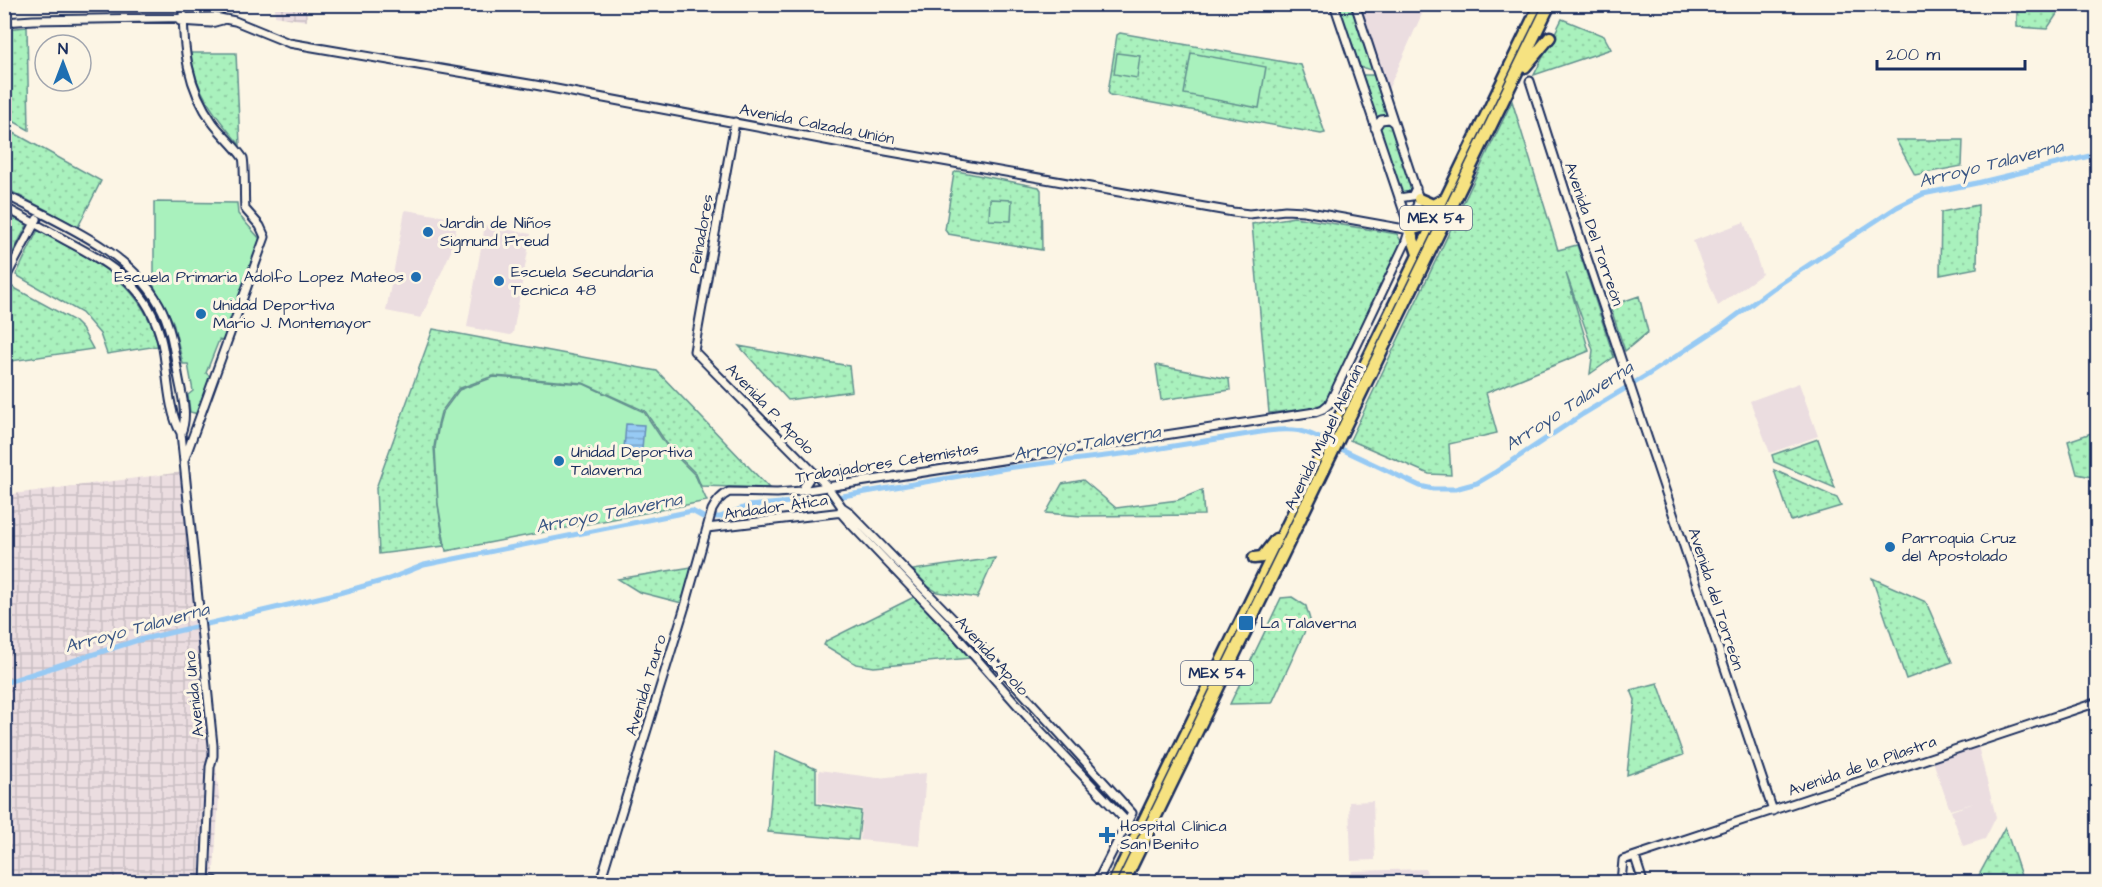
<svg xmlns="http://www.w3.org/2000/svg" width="2102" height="887" viewBox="0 0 2102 887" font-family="'Architects Daughter',sans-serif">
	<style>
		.built { fill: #ebdde0 }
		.industrial { fill: url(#industrial-grid) }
		.grass { fill: url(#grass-dots); stroke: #62908e; stroke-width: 1.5 }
		.garden { fill: #a9f1bd; stroke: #62908e; stroke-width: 1.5 }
		.water { fill: url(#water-rules); stroke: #658cb8; stroke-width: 1.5 }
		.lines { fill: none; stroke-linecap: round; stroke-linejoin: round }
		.canal { stroke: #97caf4; stroke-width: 5 }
		.minor-casing { stroke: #1b2f5e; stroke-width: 11 }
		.highway-casing { stroke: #1b2f5e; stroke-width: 15 }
		.minor { stroke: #fcf5e5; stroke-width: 7 }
		.highway { stroke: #f6e281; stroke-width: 10 }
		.rail { stroke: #1b2f5e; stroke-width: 1.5 }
		.poi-dot { fill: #1f6fb2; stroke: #fcf5e5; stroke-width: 2 }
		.labels { text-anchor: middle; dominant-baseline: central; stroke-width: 6; stroke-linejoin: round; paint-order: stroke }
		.shield { fill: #fcf5e5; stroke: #5e6a86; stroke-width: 1.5 }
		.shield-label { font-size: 15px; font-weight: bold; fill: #1b2f5e }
		.street-label { font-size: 16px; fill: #1b2f5e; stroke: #fcf5e5 }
		.poi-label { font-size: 16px; fill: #1b2f5e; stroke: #fcf5e5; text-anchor: start }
		.water-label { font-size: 18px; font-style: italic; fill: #3a5684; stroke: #fcf5e5 }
	</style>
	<defs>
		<pattern id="industrial-grid" width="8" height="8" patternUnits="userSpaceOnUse" patternTransform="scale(1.5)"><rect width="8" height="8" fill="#ebdde0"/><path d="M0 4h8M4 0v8" fill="none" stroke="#c9bec3"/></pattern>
		<pattern id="grass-dots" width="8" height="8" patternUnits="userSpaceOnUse" patternTransform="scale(1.5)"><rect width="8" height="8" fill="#a9f1bd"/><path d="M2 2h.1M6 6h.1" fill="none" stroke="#91cfa5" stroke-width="1.8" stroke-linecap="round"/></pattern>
		<pattern id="water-rules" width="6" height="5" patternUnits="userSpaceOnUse" patternTransform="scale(1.5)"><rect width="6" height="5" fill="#97caf4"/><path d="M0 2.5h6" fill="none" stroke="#7aa4c9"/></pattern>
	</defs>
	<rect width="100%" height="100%" fill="#fcf5e5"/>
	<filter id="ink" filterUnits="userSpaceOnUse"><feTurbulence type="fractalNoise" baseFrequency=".0167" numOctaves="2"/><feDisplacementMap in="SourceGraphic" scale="12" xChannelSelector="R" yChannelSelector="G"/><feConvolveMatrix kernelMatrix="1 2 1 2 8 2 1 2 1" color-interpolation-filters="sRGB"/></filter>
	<g filter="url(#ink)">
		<path class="built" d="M1359 5H1426L1387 92Z
			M406 210 458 219 452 249 421 318 386 311 405 211Z
			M1744 222 1762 274 1718 306 1693 241Z
			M485 225 531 234 513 333 510 335 467 327Z
			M1799 383 1818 436 1770 453 1750 401Z
			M1978 746 1996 817 1985 839 1963 846 1951 811 1974 803 1950 810 1933 761Z
			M819 770 877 778 926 773 920 846 860 840 862 809 818 802Z
			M1373 801 1375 860 1351 861 1349 802Z
			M1426 869 1427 876 1463 875 1464 882H1275V880L1351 879 1352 871Z"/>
		<path class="industrial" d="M275 5H306L307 21 275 16Z
			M191 471 196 563 219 797 213 882H5V495Z"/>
		<path class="grass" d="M1337 5H1352L1374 71 1357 66Z
			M2017 5V4L2063 5 2047 29 2017 27Z
			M1562 19 1604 36 1611 49 1534 75Z
			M27 27 29 130 4 116 5 29Z
			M1120 33 1301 65 1325 133 1321 134 1110 95 1108 92 1117 35Z
			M191 53H236L240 145C216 117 194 90 191 53Z
			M1360 75H1375L1389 115 1375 120Z
			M1512 101 1558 250 1577 245 1614 357 1590 374 1593 350 1566 273 1589 351 1486 393 1497 433 1449 444 1451 475 1429 474 1350 440Z
			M1383 121 1392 123 1414 190 1409 196 1400 195 1378 126Z
			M5 128 101 181 78 227 5 188Z
			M1896 140H1963L1962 166 1915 175Z
			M957 171 1039 187 1041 190 1042 250 948 234 945 230 954 173Z
			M1978 205 1977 268 1940 275 1941 212Z
			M5 213 27 225 5 268Z
			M1294 217 1397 234 1402 243 1324 407 1269 413 1252 224Z
			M38 230C91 259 143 281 158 346L107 354 100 334 82 313 16 275Z
			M7 284 73 320 82 329 93 349 5 362 4 289Z
			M1639 296 1648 332 1625 351 1610 306Z
			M433 329 657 371 769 488 701 486 696 474 669 447 645 411 583 383 493 376 458 389 441 412 438 424 434 447 438 504 444 546 379 554 376 488Z
			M739 346 849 366 852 391 788 400Z
			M1156 365 1229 379 1230 390 1161 400Z
			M2097 431V478L2077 474 2068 441Z
			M1818 439 1835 488 1774 462 1772 455Z
			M1774 470 1837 498 1841 506 1791 521Z
			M1083 480 1116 508 1178 500 1202 490 1204 515 1081 516 1046 513 1062 484Z
			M995 558 977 598 937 592 929 587 913 570Z
			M692 567 682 603 639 592 618 579Z
			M1872 578 1926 602 1952 662 1906 679Z
			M914 597 971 658 874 667 856 664 824 645 826 641Z
			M1292 597 1306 606 1310 620 1272 703 1230 704 1281 598Z
			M1658 683 1683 755 1627 775 1635 700 1631 690Z
			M775 751 816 769V804L861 811 858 840 768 832Z
			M2005 827 2023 882H1982L1979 875Z"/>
		<path class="garden" d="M1117 53 1140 56 1137 78 1114 74Z
			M1191 53 1266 67 1259 108 1184 94Z
			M990 199 1012 200 1011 221 989 220Z
			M154 202 237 203 238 214 260 239 224 341 219 340 206 373 212 378 198 414 190 412 188 395 193 391 188 364H183L173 322 154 286Z
			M494 377 584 384 644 412 668 448 695 475 707 501 446 551 438 504 435 447 439 424 442 413 459 390Z"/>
		<path class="water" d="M626 424 644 425 641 461H623Z"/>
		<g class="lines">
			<path class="canal" d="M1335 446 1420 486 1433 489H1455L1477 483 1494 473 1583 414 1649 374 1725 324 1772 289 1897 207 1923 194 1977 183 2098 154
				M4 683 135 641 339 593 389 579 424 565 692 511 703 517H720L748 506 825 499 1007 468 1130 453 1267 431C1294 428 1303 429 1327 442"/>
			<g class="minor-casing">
				<path id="minor" d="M183 4C183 48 187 87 213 123 222 135 235 146 243 158 245 163 244 200 245 209L260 226 265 237 185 458
					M1334 4 1410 230
					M180 21 211 23 222 20
					M4 22 33 20 214 17 235 21 289 43 535 85 857 146 1233 212 1249 214 1285 210 1304 211 1410 230
					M1530 81 1581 240 1773 811
					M735 122 694 351 827 486 842 507 848 511 990 657 1132 813 1097 882
					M1375 128 1381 120 1389 119 1394 123
					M4 194C57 222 129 250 159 304 171 325 174 351 178 374 181 393 189 414 181 433L213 745V756L210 767 205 882
					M1399 198 1412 196 1416 188
					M4 207C25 218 45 229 65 240 112 265 150 287 162 343 168 370 167 410 181 433
					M4 281 37 219
					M801 491 809 479 808 467
					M842 507 840 512 847 520 947 625 1034 724 1127 822
					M707 528 843 512
					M1635 857 1643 882
					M211 882 215 881
					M600 882 686 603 712 510C716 502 721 496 729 492L777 493 801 491 1315 412 1323 409 1329 404 1405 244 1419 199 1355 4
					M1621 882 1623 860 2098 702"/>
			</g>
			<g class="highway-casing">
				<path id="highway" d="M1525 67 1550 37
					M1419 199 1433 205 1446 198
					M1418 254 1410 230 1434 223
					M1254 558 1262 557 1276 539
					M1114 882 1540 4
					M1124 882 1550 4"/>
			</g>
			<use href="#minor" class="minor"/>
			<use href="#highway" class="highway"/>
			<path class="rail" d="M1116 882 1543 4"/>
		</g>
	</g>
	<g class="poi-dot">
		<circle cx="428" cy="232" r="6"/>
		<circle cx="416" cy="277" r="6"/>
		<circle cx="499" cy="281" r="6"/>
		<circle cx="201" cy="314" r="6"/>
		<circle cx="559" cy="461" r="6"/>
		<circle cx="1890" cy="547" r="6"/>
		<rect x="1238" y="615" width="16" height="16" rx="3"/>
		<path d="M1104 826h6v6h6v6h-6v6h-6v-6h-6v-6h6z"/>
	</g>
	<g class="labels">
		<g class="shield">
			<rect x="1400" y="206" width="72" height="24" rx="4.5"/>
			<rect x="1181" y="661" width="72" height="24" rx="4.5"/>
		</g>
		<g class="shield-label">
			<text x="1436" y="218">MEX 54</text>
			<text x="1217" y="673">MEX 54</text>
		</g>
		<g class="street-label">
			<text transform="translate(817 124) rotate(11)">Avenida Calzada Unión</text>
			<text transform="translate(701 234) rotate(-80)">Peinadores</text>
			<text transform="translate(1594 234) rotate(71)">Avenida Del Torreón</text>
			<text transform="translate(770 409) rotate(46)">Avenida P. Apolo</text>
			<text transform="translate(1324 437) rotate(-64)">Avenida Miguel Alemán</text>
			<text transform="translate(887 463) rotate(-9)">Trabajadores Cetemistas</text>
			<text transform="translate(776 507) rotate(-8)">Andador Ática</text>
			<text transform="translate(1716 599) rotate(72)">Avenida del Torreón</text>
			<text transform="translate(992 656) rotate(48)">Avenida Apolo</text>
			<text transform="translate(646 685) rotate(-73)">Avenida Tauro</text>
			<text transform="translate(194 694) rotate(-96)">Avenida Uno</text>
			<text transform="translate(1862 766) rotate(-19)">Avenida de la Pilastra</text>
		</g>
		<g class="poi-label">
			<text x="440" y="223">Jardin de Niños<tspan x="440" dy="18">Sigmund Freud</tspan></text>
			<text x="511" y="272">Escuela Secundaria<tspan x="511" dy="18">Tecnica 48</tspan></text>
			<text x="404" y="277" text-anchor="end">Escuela Primaria Adolfo Lopez Mateos</text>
			<text x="213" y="305">Unidad Deportiva<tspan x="213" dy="18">Mario J. Montemayor</tspan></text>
			<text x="571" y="452">Unidad Deportiva<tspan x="571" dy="18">Talaverna</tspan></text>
			<text x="1902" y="538">Parroquia Cruz<tspan x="1902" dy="18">del Apostolado</tspan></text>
			<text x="1260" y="623">La Talaverna</text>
			<text x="1120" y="826">Hospital Clínica<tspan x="1120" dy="18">San Benito</tspan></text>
		</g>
		<g class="water-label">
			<text transform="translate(1991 164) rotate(-14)">Arroyo Talaverna</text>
			<text transform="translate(1569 406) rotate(-33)">Arroyo Talaverna</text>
			<text transform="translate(1087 443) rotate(-9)">Arroyo Talaverna</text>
			<text transform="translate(609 513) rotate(-11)">Arroyo Talaverna</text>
			<text transform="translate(137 628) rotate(-15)">Arroyo Talaverna</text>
		</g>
	</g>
	<rect width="2102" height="887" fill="none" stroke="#fcf5e5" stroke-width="24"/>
	<rect x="12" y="12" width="2078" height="863" fill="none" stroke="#1b2f5e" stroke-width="2" filter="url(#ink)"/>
	<g transform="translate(63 63)"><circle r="28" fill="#fcf5e5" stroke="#a2a6af" stroke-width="1.5"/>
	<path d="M0-4.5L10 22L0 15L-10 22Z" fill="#1f6fb2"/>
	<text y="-9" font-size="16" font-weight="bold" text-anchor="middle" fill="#1b2f5e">N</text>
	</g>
	<path d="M1877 60v9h148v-9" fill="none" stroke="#1b2f5e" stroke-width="3"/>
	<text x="1886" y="60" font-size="18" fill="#1b2f5e" stroke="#fcf5e5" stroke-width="4.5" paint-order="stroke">200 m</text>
</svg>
